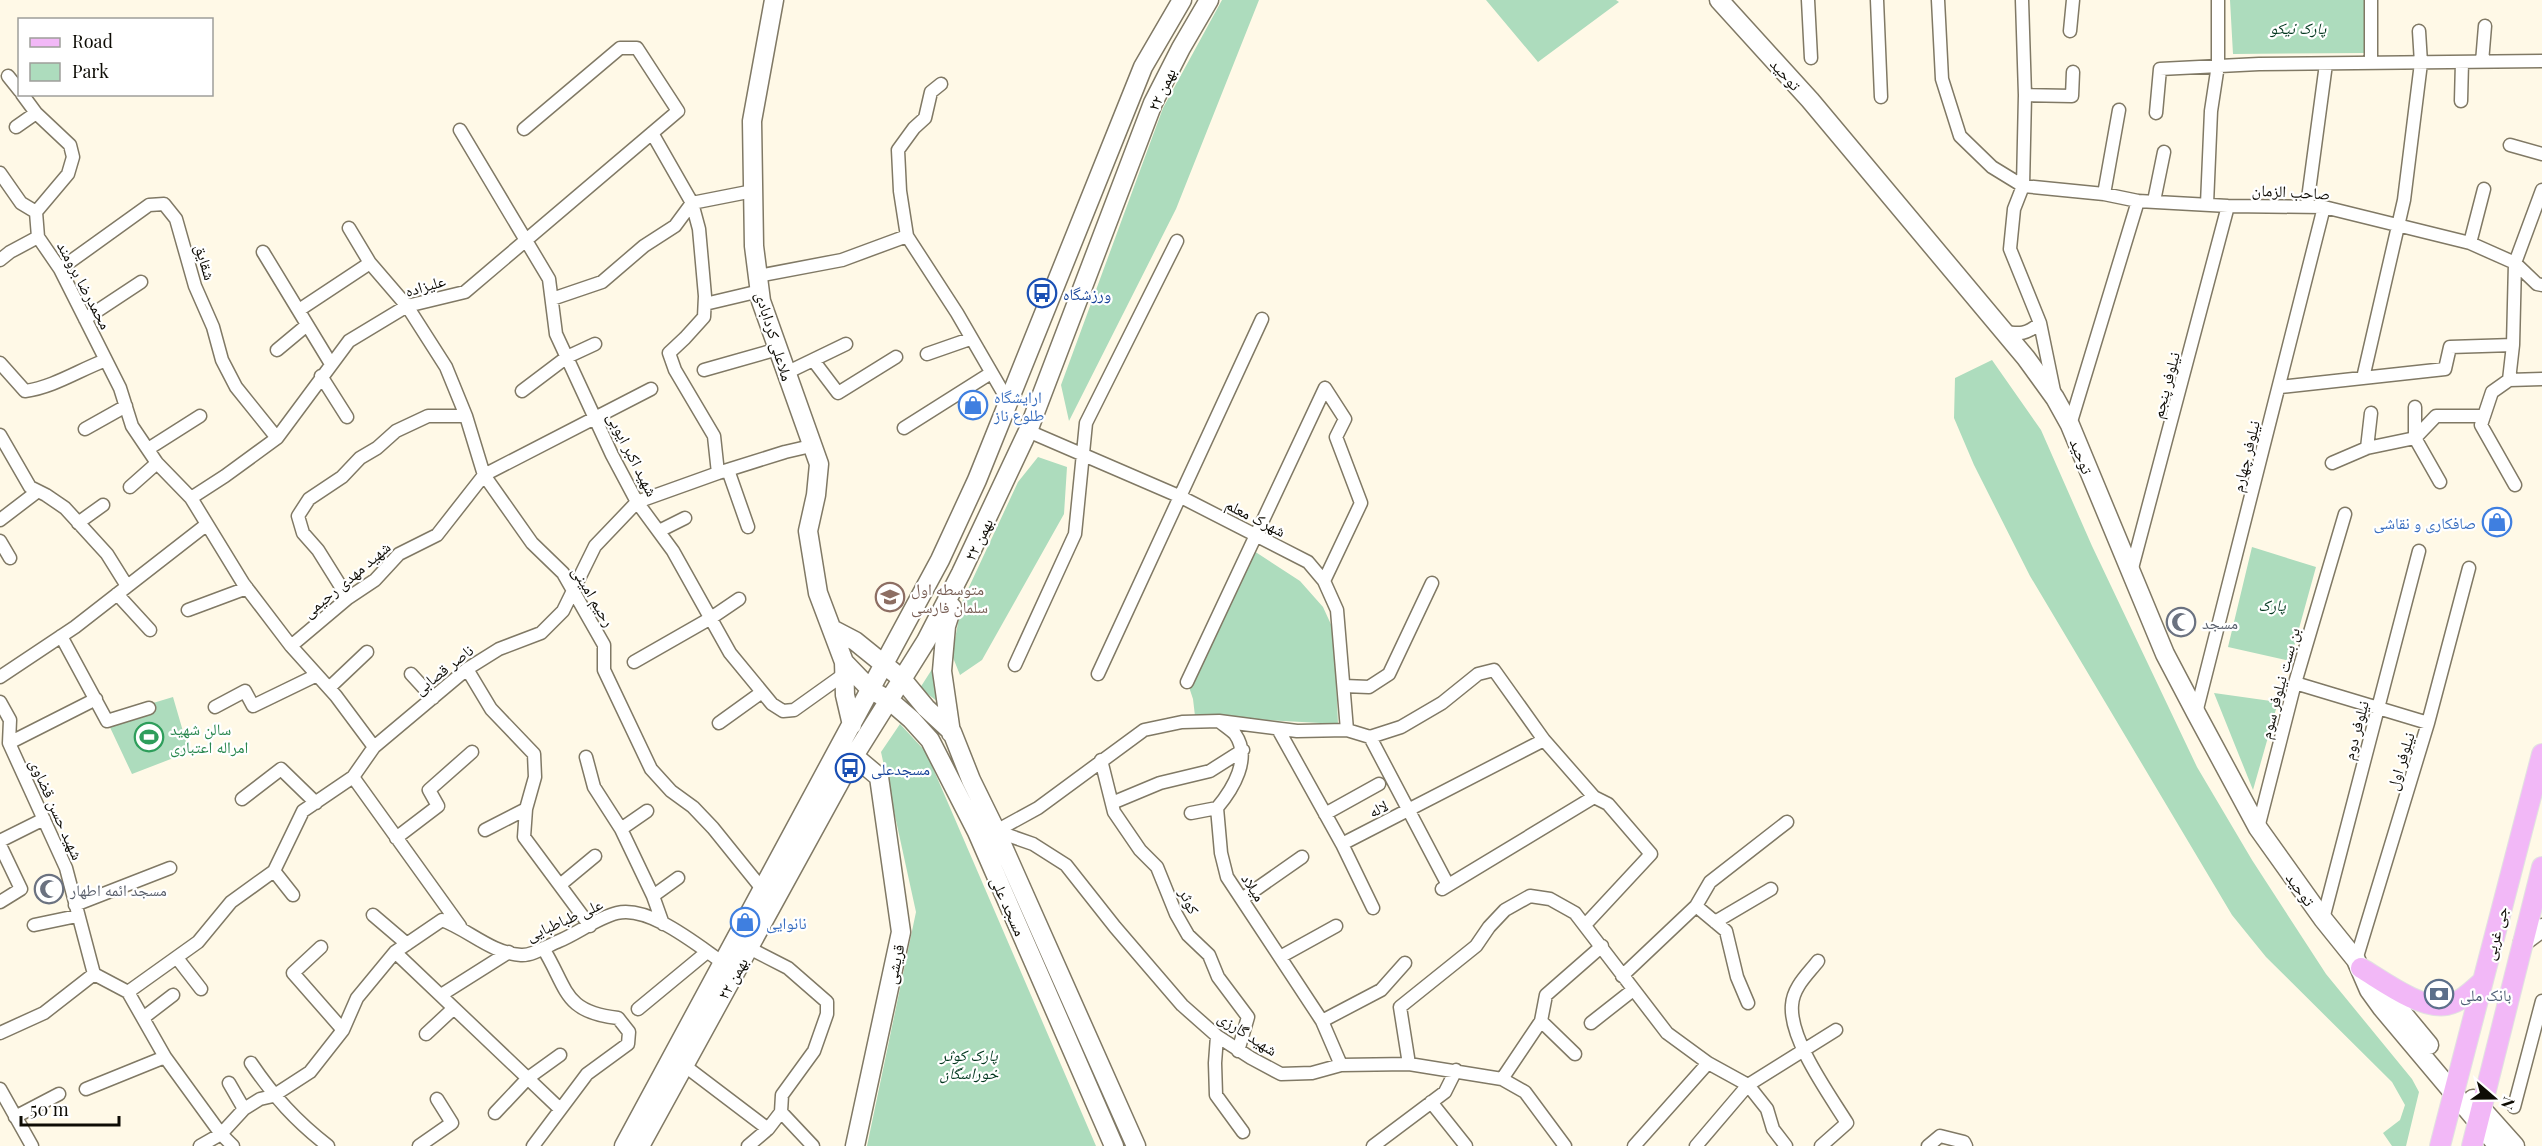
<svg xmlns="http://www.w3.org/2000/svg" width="2542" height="1146" viewBox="0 0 2542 1146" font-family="'Playfair Display','Noto Naskh Arabic',serif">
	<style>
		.green { fill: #addcbd }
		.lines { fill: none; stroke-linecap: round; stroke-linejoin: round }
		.street-casing { stroke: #807965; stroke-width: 15 }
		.secondary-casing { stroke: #807965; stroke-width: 21 }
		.primary-casing { stroke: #e2e2e1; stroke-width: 22 }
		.street { stroke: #fff; stroke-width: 12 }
		.secondary { stroke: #fff; stroke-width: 18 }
		.primary { stroke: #f2b8f7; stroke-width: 20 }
		.labels { text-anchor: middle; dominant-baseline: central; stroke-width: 4.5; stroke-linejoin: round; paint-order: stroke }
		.park-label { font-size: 16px; font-style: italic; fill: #02371e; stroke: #fff }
		.street-label { font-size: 16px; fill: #0e0c05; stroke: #fff }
		.transit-label { font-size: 16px; fill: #164399; stroke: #fff; text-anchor: start }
		.shop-label { font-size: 16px; fill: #366cbe; stroke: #fff; text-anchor: start }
		.education-label { font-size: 16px; fill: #785e54; stroke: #fff; text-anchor: start }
		.worship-label { font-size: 16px; fill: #5b616d; stroke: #fff; text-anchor: start }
		.leisure-label { font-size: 16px; fill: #27864d; stroke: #fff; text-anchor: start }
		.service-label { font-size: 16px; fill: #4e5e75; stroke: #fff; text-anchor: start }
	</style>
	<rect width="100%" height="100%" fill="#fff9e7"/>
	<path class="green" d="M1222 0H1259L1176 209 1069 421 1061 385 1163 108Z
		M1486 0H1616L1619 2 1538 62Z
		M2230 0H2364L2366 53 2233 54Z
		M1992 360 2041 430 2092 546 2197 767 2252 860 2326 974 2412 1079 2419 1092 2406 1146H2392L2383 1133 2400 1120 2405 1105 2392 1082 2266 957 2232 915 2030 576 1974 465 1954 418 1955 378Z
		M1038 457 1067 467 1064 514 982 660 960 675 952 655 962 602 1018 482Z
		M2252 547 2316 567 2290 661 2228 647Z
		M1254 551 1300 581 1323 607 1334 631 1338 724 1195 716 1193 699 1189 687Z
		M936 663 938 702 920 688Z
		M2214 693 2278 702 2253 790Z
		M173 697 189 752 132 774 107 721 155 710 153 703Z
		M900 724 926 752 1096 1146H867L916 912 881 752Z"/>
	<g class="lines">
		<g class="street-casing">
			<path id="street" d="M1808 0 1811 58
				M1877 0 1881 97
				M1938 0 1942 79 1960 136 1992 167 2023 186 2104 194 2138 201 2228 206 2324 207 2470 243 2515 263 2537 284 2542 285
				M2022 0 2025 95 2023 186 2014 209 2010 249 2040 323 2054 391
				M2070 31 2073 0
				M2482 62 2485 26
				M2371 63V0
				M8 76 20 91
				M941 84 931 92 925 118 914 128 898 150 900 191 907 236 957 313 1008 401
				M22 94 36 113 70 145 73 157 68 174 36 212 38 237 60 269 120 388 132 426 157 463 191 498 243 583 291 646 336 696 374 747
				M2025 95 2072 96 2073 72
				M2461 101 2462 62
				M2156 113 2160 69 2259 64 2542 61
				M16 127 36 113
				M460 130 549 279 556 334 612 455 637 502 673 551 730 653 772 704 783 711 794 710 843 675
				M652 133 692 203 699 229 705 296 704 317 685 338 669 353 675 370 714 436 718 473
				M2510 145 2542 154
				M0 173 21 203 36 212
				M2104 194 2119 110
				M2154 201 2164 152
				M2207 204 2211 111 2218 65V0
				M2307 206 2326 64
				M349 228 370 263 407 306 446 367 466 416 484 475 532 543 563 573 604 645V670L651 769 671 791 693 807 713 828 763 890
				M2470 243 2484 189
				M263 252 331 364
				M0 260 10 252 38 237
				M60 269 149 205 164 204 176 219 195 286 213 327 222 360 236 387 277 438
				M758 276 842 260 907 236
				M552 299 602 282 644 246 675 226 692 203 753 191
				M705 304 760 291
				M299 310 370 263
				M85 319 141 282
				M2003 331C2020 335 2027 334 2040 323
				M2513 345 2515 263 2542 190
				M277 350 307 325
				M927 354 970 339
				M813 360 838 393 896 357
				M0 363 25 391C54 387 79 370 106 360
				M704 370 778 349
				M786 373 846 344
				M321 376 347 417
				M2363 378 2404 200 2421 63 2419 31
				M2509 380 2492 392 2481 425 2515 485
				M2280 387 2445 369 2450 347 2513 345 2509 380 2542 379
				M522 391 567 357 595 344
				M2415 407V438L2440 482
				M2070 425 2138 201
				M904 428 991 373
				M85 429 126 406
				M1028 431 1181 497 1308 562 1324 581 1337 610 1347 730
				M0 435 30 487 46 495 65 508 107 554 127 586
				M2367 448 2371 413
				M148 449 200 416
				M2332 463 2367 448 2415 438 2436 416H2484
				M728 470 748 527
				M130 487 157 463
				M191 498 225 476 277 438 349 341 407 306 465 292 678 111 637 48H620L524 129
				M0 520 38 491
				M78 523 103 505
				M659 531 685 518
				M0 541 10 558
				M2131 572 2228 206
				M1324 581 1361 503 1336 437 1345 419 1325 388
				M117 594 150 630
				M348 598 318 550 303 533 298 516 309 499 342 477 360 458 377 448 396 431 428 416H466
				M188 610 247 588
				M61 636 107 721 149 708
				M291 646 348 598 375 580 399 554 437 535 484 475 651 389
				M634 662 711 618 739 599
				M1015 665 1075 534 1086 423 1177 241
				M467 669 491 709 534 754 535 777 526 809 524 837 590 926
				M411 674 433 698
				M1098 674 1262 319
				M0 677 75 627 206 525
				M1187 682 1325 388
				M2295 683 2428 723
				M1344 686 1369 687 1389 674 1432 583
				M329 688 367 652
				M0 702 10 720 9 743 66 868 94 974 128 992 165 1057 221 1134 233 1146
				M215 707 245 691 253 706 317 675
				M2196 713 2324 207
				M1220 722C1225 726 1231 730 1235 734 1252 758 1233 789 1217 808L1221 853 1227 877 1322 1021 1341 1065
				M719 723 762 692
				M1278 729 1342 844 1544 740
				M1370 737 1448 885
				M9 743 96 699
				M586 757 594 787 621 829 653 896 663 924
				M1101 760 1114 812 1140 850 1157 867 1176 914 1188 935 1209 955 1218 977 1248 1017 1238 1051
				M353 777 460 926
				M242 799 281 769 316 803
				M1112 803 1160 783 1210 771 1243 750
				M1191 813 1217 808
				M1325 814 1379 784
				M2258 828 2295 683 2345 514
				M621 829 647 811
				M485 830 526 809
				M996 831 1038 808 1144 730 1182 722 1219 721 1297 731 1347 730 1370 737 1401 727 1442 703 1478 674 1494 670 1544 740 1594 797 1608 804 1651 854 1585 925
				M996 831 1033 844 1066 865 1115 927 1182 1005 1217 1036 1251 1058 1281 1074 1312 1073 1341 1065 1409 1064 1502 1079 1525 1092 1565 1146
				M396 838 438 806 429 790 472 752
				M0 841 44 819
				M1342 844 1373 908
				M0 845 21 889 0 902
				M274 871 293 895
				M560 885 595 856
				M1442 889 1594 797
				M653 896 678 878
				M1242 899 1302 857
				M75 905 170 868
				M1696 906 1726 931 1737 977 1748 1003
				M373 915 407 944
				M2323 919 2419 551
				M1715 922 1771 889
				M34 925 77 916
				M321 947 293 973 343 1030
				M395 952 560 1109
				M1280 957 1336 926
				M177 958 201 989
				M2356 960 2428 723 2469 568
				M1818 961C1808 974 1793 987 1792 1005 1789 1039 1829 1094 1847 1123L1821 1146
				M1622 976 1696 906 1710 882 1787 822
				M128 992 198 942 231 902 274 871 303 811 353 777 374 747 467 669 499 649 541 633 563 611 595 546 637 502 718 473 785 452 811 446
				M441 995 509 952
				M638 1009 707 952
				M143 1018 173 995
				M1322 1021 1381 990 1405 963
				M1541 1021 1575 1054
				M1591 1023 1633 990
				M0 1033 44 1013 94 974
				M426 1034 454 1008
				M1217 1036 1215 1063 1216 1095 1243 1132
				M251 1063C274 1097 296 1121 328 1146
				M1409 1064 1400 1007 1476 946 1489 927 1505 910 1530 896 1550 899 1575 913 1667 1033 1708 1063 1748 1085 1767 1109 1773 1129 1786 1146
				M685 1066 768 1129
				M1502 1079 1541 1021 1546 995 1602 946
				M229 1083 244 1109
				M0 1089 32 1146
				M86 1089 165 1057
				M1431 1102 1466 1146
				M2514 1107 2542 1001
				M781 1112 813 1146
				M495 1113 528 1078 560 1055
				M15 1117 59 1094
				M200 1146 221 1134 244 1109 260 1099 273 1096 310 1072 343 1030 357 998 395 952 442 920C469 930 491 953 521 955 532 956 549 945 559 941 578 933 597 918 617 913 649 905 697 945 722 962
				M419 1146 452 1123 437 1099
				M533 1146 587 1074 628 1044 629 1032 618 1018C563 1012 568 989 543 948
				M748 1146 768 1129 781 1112 782 1095 814 1051 827 1014V1002L788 968 749 948
				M1373 1146 1445 1092 1456 1070
				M1634 1146 1708 1063
				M1696 1146 1748 1085 1836 1030
				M1928 1146 1940 1136 1964 1142 1966 1146"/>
		</g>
		<g class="secondary-casing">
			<path id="secondary" d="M774 0 752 121 754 246 761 301 819 464 816 495 808 531 818 593 844 662 871 690 889 700 911 719 930 740 977 832 1114 1146
				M1719 0 1810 100 2026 358 2055 398 2070 425 2165 654 2196 713 2258 828 2323 919 2356 960 2369 990 2382 1008 2498 1146
				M832 629 855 641 902 679 926 708 952 732 971 780 996 831 1136 1146
				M844 662 845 695 852 725
				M951 733 942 671 946 626 952 607
				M854 756 879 777 901 932 855 1146
				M2523 942 2542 928
				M2376 981 2429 1045
				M2473 1099 2515 1146
				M624 1146 940 560 977 480 1143 67 1182 0
				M640 1146 854 756 926 641 961 573 1028 431 1153 103 1181 48 1209 0"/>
		</g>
		<g class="primary-casing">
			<path id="primary" d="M2361 968C2383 981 2421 1010 2447 1005 2461 1002 2473 990 2483 981
				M2440 1146 2542 754
				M2472 1146 2542 867"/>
		</g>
		<use href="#street" class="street"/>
		<use href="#secondary" class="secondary"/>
		<use href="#primary" class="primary"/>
	</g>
	<defs>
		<g id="bus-ring" transform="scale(1.5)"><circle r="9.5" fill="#fff" stroke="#1a4fb4" stroke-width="1.5"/><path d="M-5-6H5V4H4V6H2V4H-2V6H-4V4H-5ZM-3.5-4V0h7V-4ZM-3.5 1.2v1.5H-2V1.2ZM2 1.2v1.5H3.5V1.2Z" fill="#1a4fb4"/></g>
		<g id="shop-ring" transform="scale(1.5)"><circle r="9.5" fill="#fff" stroke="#3f7fe0" stroke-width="1.5"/><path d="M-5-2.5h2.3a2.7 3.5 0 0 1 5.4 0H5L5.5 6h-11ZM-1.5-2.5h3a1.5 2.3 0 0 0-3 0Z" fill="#3f7fe0"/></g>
		<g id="school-ring" transform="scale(1.5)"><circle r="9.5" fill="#fff" stroke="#8d6e63" stroke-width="1.5"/><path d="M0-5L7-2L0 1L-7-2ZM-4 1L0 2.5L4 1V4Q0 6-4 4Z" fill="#8d6e63"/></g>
		<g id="mosque-ring" transform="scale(1.5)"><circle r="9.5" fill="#fff" stroke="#6b7280" stroke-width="1.5"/><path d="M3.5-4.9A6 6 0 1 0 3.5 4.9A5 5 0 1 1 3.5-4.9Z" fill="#6b7280"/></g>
		<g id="stadium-ring" transform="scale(1.5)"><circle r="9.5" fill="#fff" stroke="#2e9e5b" stroke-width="1.5"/><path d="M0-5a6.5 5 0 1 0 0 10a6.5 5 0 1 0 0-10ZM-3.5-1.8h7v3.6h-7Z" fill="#2e9e5b"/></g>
		<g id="bank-ring" transform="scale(1.5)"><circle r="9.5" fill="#fff" stroke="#5c6f8a" stroke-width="1.5"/><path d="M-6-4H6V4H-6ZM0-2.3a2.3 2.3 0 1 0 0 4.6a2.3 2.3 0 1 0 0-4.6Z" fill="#5c6f8a"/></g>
	</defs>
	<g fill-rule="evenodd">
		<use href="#bus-ring" x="1042" y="293"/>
		<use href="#shop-ring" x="973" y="405"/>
		<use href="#shop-ring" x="2497" y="522"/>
		<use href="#school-ring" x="890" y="597"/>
		<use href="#mosque-ring" x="2181" y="622"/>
		<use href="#stadium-ring" x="149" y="737"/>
		<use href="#bus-ring" x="850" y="768"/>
		<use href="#mosque-ring" x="49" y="889"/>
		<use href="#shop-ring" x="745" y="922"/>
		<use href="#bank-ring" x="2439" y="994"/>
	</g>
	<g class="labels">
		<g class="park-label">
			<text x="2298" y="27">پارک نیکو</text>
			<text x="2272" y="604">پارک</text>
			<text x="969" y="1054">پارک کوثر<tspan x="969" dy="18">خوراسگان</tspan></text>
		</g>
		<g class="street-label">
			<text transform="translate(1786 74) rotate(48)">توحید</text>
			<text transform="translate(1161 89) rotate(-65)">۲۲ بهمن</text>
			<text transform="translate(2291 191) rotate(3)">صاحب الزمان</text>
			<text transform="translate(206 262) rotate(74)">شقایق</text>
			<text transform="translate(85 285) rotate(62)">محمدرضا برومند</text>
			<text transform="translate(425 285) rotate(-16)">علیزاده</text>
			<text transform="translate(775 336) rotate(73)">ملاعلی کردابادی</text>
			<text transform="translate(2165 385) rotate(-75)">نیلوفر پنجم</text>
			<text transform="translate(633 454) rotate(63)">شهید اکبر ایوبی</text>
			<text transform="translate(2082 456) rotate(68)">توحید</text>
			<text transform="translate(2245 456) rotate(-76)">نیلوفر چهارم</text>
			<text transform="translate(1256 517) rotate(27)">شهرک معلم</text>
			<text transform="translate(978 539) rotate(-64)">۲۲ بهمن</text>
			<text transform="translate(346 579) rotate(-40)">شهید مهدی رحیمی</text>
			<text transform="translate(594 596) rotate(59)">رحیم امینی</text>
			<text transform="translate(443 669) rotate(-38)">ناصر قصابی</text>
			<text transform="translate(2279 683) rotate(-75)">بن بست نیلوفر سوم</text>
			<text transform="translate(2355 730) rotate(-75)">نیلوفر دوم</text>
			<text transform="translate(2400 761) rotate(-73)">نیلوفر اول</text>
			<text transform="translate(1378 808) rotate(-26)">لاله</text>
			<text transform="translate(57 809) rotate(66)">شهید حسن قضاوی</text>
			<text transform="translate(1254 887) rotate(57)">میلاد</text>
			<text transform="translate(2301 889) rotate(54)">توحید</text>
			<text transform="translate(1190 901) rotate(66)">کوثر</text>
			<text transform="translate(1009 906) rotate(66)">مسجد علی</text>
			<text transform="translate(564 919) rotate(-24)">علی طباطبایی</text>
			<text transform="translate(2495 933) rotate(-75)">جی غربی</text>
			<text transform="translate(894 964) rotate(-78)">قریشی</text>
			<text transform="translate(732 978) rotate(-61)">۲۲ بهمن</text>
			<text transform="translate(1248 1033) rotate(33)">شهید گارزی</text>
		</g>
		<g class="transit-label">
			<text x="1063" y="293">ورزشگاه</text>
			<text x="871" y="768">مسجدعلی</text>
		</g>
		<g class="shop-label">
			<text x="994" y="396">ارایشگاه<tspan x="994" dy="18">طلوع ناز</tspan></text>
			<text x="2476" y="522" text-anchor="end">صافکاری و نقاشی</text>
			<text x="766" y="922">نانوایی</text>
		</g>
		<g class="education-label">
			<text x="911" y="588">متوسطه اول<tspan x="911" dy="18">سلمان فارسی</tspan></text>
		</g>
		<g class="worship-label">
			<text x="2202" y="622">مسجد</text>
			<text x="70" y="889">مسجد ائمه اطهار</text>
		</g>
		<g class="leisure-label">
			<text x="170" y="728">سالن شهید<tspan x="170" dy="18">امراله اعتباری</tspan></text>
		</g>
		<g class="service-label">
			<text x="2460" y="994">بانک ملی</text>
		</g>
	</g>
	<rect x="18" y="18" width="195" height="78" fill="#ffffff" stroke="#9f9e9b" stroke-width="1.5"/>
	<rect x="30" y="38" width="30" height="9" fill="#f2b8f7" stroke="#9f9e9b" stroke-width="1.5"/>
	<text x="72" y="48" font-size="18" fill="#0e0c05">Road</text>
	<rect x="30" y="63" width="30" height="18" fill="#addcbd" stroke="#9f9e9b" stroke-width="1.5"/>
	<text x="72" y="78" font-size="18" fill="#0e0c05">Park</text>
	<g transform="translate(2494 1098) rotate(110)" stroke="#ffffff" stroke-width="4.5" paint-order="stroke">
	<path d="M0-4.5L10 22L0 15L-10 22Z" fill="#0e0c05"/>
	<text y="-9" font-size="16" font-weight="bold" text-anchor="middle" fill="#0e0c05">N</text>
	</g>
	<path d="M21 1116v9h98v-9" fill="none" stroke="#0e0c05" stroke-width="3"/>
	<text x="30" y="1116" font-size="18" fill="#0e0c05" stroke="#ffffff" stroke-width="4.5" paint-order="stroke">50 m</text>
</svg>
